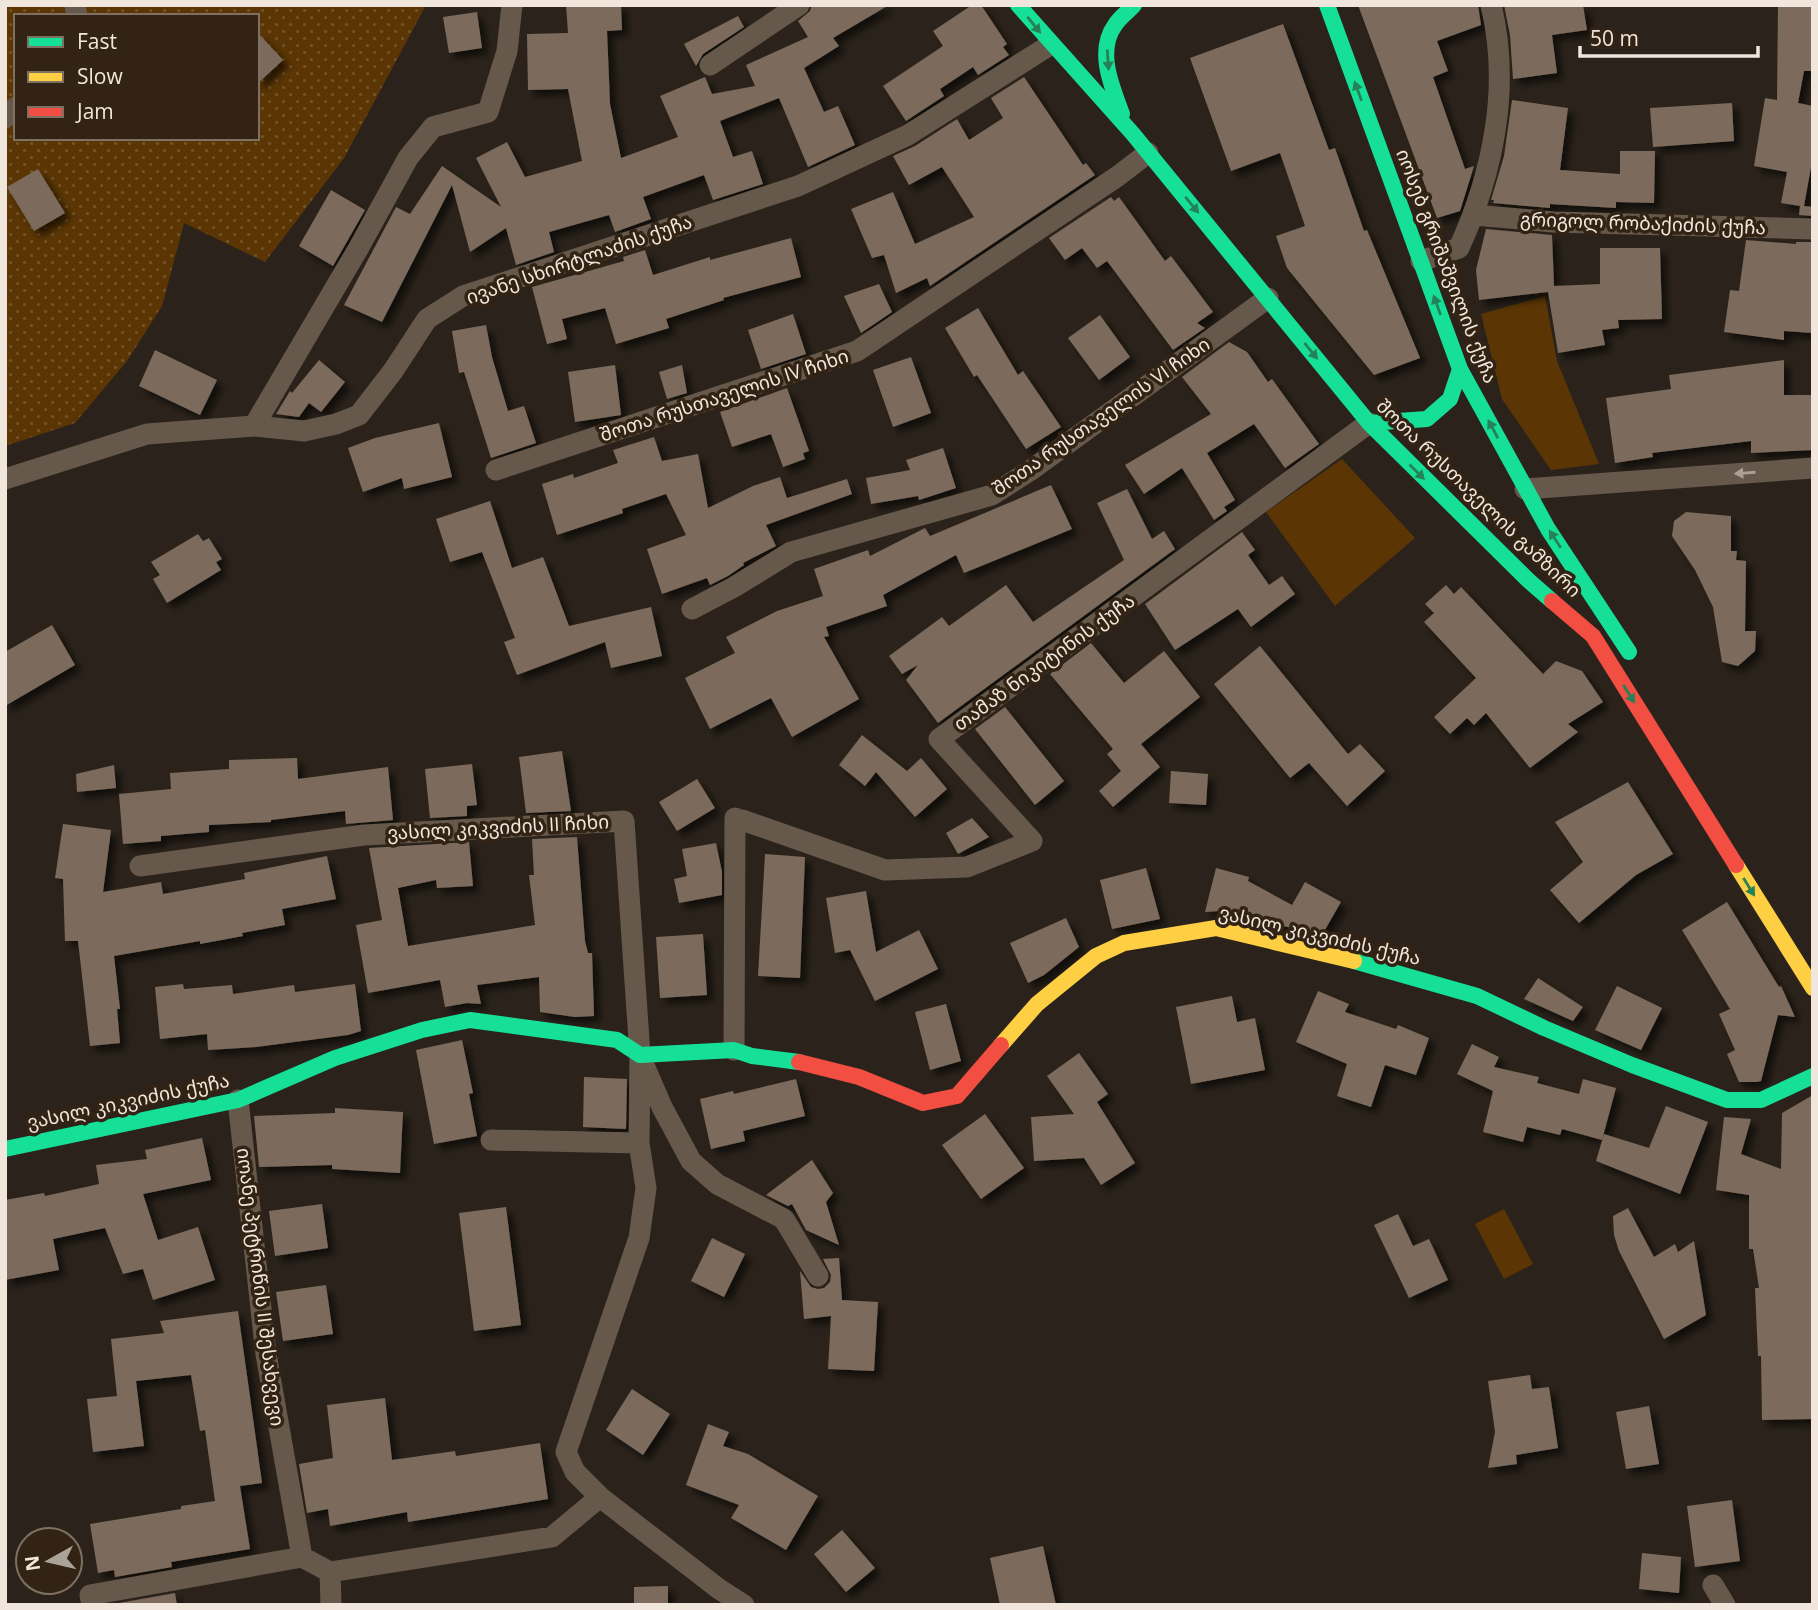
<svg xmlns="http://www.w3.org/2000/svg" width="1818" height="1610" viewBox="0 0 1818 1610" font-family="'Open Sans','Noto Sans Georgian',sans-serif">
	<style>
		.green { fill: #5b3604 }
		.park { fill: url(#park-dots); fill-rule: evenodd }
		.building { fill: #7b6b5b; filter: url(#shadow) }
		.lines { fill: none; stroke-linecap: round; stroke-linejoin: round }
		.street { stroke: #66594b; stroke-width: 21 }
		.fast { stroke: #16e098; stroke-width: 16 }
		.slow { stroke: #ffcf43; stroke-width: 16 }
		.jam { stroke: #f24e42; stroke-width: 16 }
		.oneway { fill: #248256 }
		.oneway2 { fill: #aba094 }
		.labels { text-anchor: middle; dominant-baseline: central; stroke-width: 7; stroke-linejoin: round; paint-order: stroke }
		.street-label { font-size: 19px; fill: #f0e6dc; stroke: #322314 }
	</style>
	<defs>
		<pattern id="park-dots" width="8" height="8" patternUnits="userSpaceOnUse" patternTransform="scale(1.75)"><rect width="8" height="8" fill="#5b3604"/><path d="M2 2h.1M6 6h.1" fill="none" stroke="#735328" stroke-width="1.8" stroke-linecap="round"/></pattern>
		<filter id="shadow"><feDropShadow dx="6" dy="6" stdDeviation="3.5" flood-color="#0009"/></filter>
	</defs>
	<rect width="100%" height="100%" fill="#2b231b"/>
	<path class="green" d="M1545 296 1557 361 1599 464 1551 470 1502 399 1481 314Z
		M1342 459 1415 538 1335 606 1266 512Z
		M1504 1209 1533 1264 1504 1279 1475 1224Z"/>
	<path class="park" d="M5 5H426L344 158 265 262 184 223 162 306 127 361 75 423 5 446ZM16 16H257V138H16Z"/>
	<path class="building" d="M566 5H621L622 30 607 31 610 104 621 158 678 137 660 96 705 77 712 94 755 86 746 65 808 37 798 21 810 11 812 5H889L833 38 839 46 804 68 824 112 838 106 855 145 808 167 779 98 720 121 733 157 752 151 763 184 713 200 704 175 643 197 651 219 615 232 609 215 549 232 554 252 516 265 506 228 470 252 452 185 382 322 344 305 396 207 410 214 442 166 501 207 476 158 507 142 525 177 582 161 568 89 528 90 527 34 568 33Z
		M972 5H981L1007 44 1003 47 1009 55 978 75 973 67 940 89 944 96 906 121 883 86 943 46 933 31Z
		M1358 5H1478L1481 25 1437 41 1448 71 1433 77 1465 169 1474 166 1460 211 1437 218Z
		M1504 5H1583L1587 30 1552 35 1557 73 1513 79 1510 35Z
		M1778 5H1813V71H1804L1798 103 1813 106V156L1804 206 1813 207V216L1799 215 1800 206 1781 203 1787 172 1754 166 1765 98 1777 100Z
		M477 12 482 48 449 53 443 17Z
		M738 16 744 27 703 54 696 66 684 44Z
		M1283 24 1329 150 1335 148 1364 231 1367 230 1420 358 1374 375 1287 268 1276 236 1305 226 1280 153 1231 171 1190 58Z
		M257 32 283 60 257 84Z
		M1024 77 1083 165 1086 163 1095 175 930 286 927 278 896 293 884 255 872 258 851 209 893 192 915 244 974 217 942 167 909 185 893 156 915 146 957 119 969 140 1003 118 991 98Z
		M1512 100 1568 108 1560 170 1620 174V151H1655L1654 203 1616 202V208L1550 204V208L1493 203 1494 200H1491L1504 156Z
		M1732 103 1734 141 1653 147 1650 108Z
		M38 169 65 213 34 231 7 187Z
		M331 190 365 210 333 266 299 246Z
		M1111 197 1114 201 1119 197 1165 261 1171 256 1213 312 1197 323 1205 328 1173 350 1107 261 1097 268 1082 248 1065 260 1049 238Z
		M1486 229 1552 235 1554 286 1600 284V248H1660L1662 319 1618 320 1619 328 1602 330 1605 345 1558 353 1548 292 1479 300 1476 270Z
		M791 238 801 277 723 298 724 300 666 319 669 328 616 344 605 308 562 319 567 339 547 344 532 287 624 261 623 257 645 250 653 275 710 257V260Z
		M1746 240 1796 244V242H1813V333L1784 331V340L1724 332 1730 290 1739 291Z
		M879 284 892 312 861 333 844 296Z
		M978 308 1018 375 1023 371 1061 427 1026 449 977 375 974 377 945 328Z
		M793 314 806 354 761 369 748 330Z
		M1100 315 1130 357 1099 380 1068 338Z
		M486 325 492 357 508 411 524 406 536 443 491 458 464 372 459 373 452 331Z
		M1229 342 1247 352 1268 382 1272 379 1319 444 1285 468 1254 424 1207 453 1235 500 1224 507 1227 511 1214 520 1182 468 1144 494 1125 465 1211 414 1182 377Z
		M155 350 217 380 200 415 139 386Z
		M911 357 931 413 893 427 873 370Z
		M319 360 345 382 321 412 309 403 299 417 276 414 290 391 292 393Z
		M1784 360V395H1813V450L1751 453V441L1652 453 1653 457 1615 463 1606 398 1671 389 1669 375Z
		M615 365 621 415 575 422 568 372Z
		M682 365 687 393 667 399 659 372Z
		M787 388 809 451 803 453 805 459 783 467 771 434 732 447 720 412Z
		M439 423 452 477 404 489 402 478 363 492 348 448 375 438Z
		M654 437 662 461 698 454 708 508 753 486 780 477 787 498 847 479 852 494 766 525 776 546 743 563 744 565 728 576 710 585 707 578 662 594 647 549 686 535 666 494 622 509 623 513 557 535 542 484 573 474 574 478 618 463 613 450Z
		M943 448 956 488 919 500 918 496 871 504 866 478 910 470 906 460Z
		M1051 485 1072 529 964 573 956 555 883 595 887 606 826 627 829 636 824 637 859 699 792 737 771 698 710 729 685 678 735 653 726 637 777 611 823 596 814 569 868 550 870 556 925 528 930 536Z
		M1127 489 1152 539 1164 531 1175 549 938 723 906 680 918 665 902 674 889 656 942 617 949 626 1006 585 1033 622 1124 560 1097 503Z
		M490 501 512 568 543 557 569 626 651 607 662 656 611 668 605 642 517 675 504 642 515 638 482 552 450 562 436 519Z
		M1686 512 1731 516V551H1737L1736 560 1746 561 1745 631H1756L1755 651 1738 666 1722 662 1713 607 1695 570 1672 536 1674 521Z
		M1242 532 1255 550 1248 555 1269 585 1282 576 1295 594 1251 627 1238 609 1175 650 1145 604Z
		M198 534 203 541 209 538 222 559 216 562 221 570 167 603 153 579 160 575 151 562Z
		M1446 585 1454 594 1461 587 1543 674 1556 661 1582 671 1603 702 1568 724 1578 732 1530 768 1486 713 1474 725 1467 718 1450 734 1434 717 1476 678 1424 622 1434 613 1425 604Z
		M52 625 75 665 5 706V652Z
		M1091 643 1124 683 1164 651 1200 697 1141 744 1160 767 1113 807 1099 791 1121 771 1107 754 1113 749 1050 674Z
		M1260 646 1348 754 1360 744 1385 771 1347 806 1309 763 1290 778 1214 684Z
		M1005 707 1064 781 1035 805 975 729Z
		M862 735 907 771 921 758 947 789 915 817 876 772 865 786 839 765Z
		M562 751 571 811 526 813 519 757Z
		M297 758 298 779 388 767 393 820 346 824 345 811 271 820V822L209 825V832L161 836V841L123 844 119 794 171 789 170 773 229 769V760Z
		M472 764 477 805 467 806V816L430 818 425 769Z
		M114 765 116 788 77 792 76 774Z
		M1171 771 1208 774 1206 805 1169 803Z
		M697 779 715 808 677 831 659 802Z
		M1628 782 1673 854 1636 875 1579 923 1550 890 1583 862 1555 822Z
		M972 818 989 837 958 854 946 833Z
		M63 824 111 830 103 892 161 882 163 894 245 879 244 873 327 856 336 899 282 909 285 925 242 933 243 936 200 944V941L114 956 120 1009H117L120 1043 90 1046 78 941H65L63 879 55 878Z
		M577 837 585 941 588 953H592L594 1016 575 1017 540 1012 539 977 477 985 481 1004 467 1003 445 1007 440 980 368 993 356 925 382 920 369 848 469 842 473 886 437 888 436 880 398 888 408 946 535 925 529 875H534L532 839Z
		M716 843 722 872V895L679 903 674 879 687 876 682 849Z
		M765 854 805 857 800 978 758 976Z
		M1146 868 1160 919 1112 929 1100 880Z
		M1216 868 1249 877 1248 881 1292 905 1305 882 1341 902 1322 935 1266 922 1242 908 1240 916 1220 911 1205 912Z
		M866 891 876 952 919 930 938 969 875 1001 850 950 835 953 826 898Z
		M1727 902 1779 987 1781 986 1795 1017 1778 1015 1761 1081 1757 1082H1739L1727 1054 1735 1050 1719 1014 1730 1009 1682 930Z
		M1066 918 1079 947 1044 975 1028 983 1010 943Z
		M703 934 707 995 660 998 656 937Z
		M1538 978 1583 1007 1573 1021 1524 999Z
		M183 984 184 989 232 985 233 994 294 985 295 992 355 984 361 1031 348 1035 256 1047 208 1050 207 1034 160 1039 155 987Z
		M1617 986 1662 1008 1641 1050 1595 1030Z
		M1318 991 1349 1004 1345 1012 1396 1029 1398 1025 1429 1038 1416 1075 1385 1065 1371 1107 1337 1096 1347 1064 1296 1042Z
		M1232 996 1237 1022 1255 1018 1265 1070 1191 1084 1176 1007Z
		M946 1004 961 1061 930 1070 915 1012Z
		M462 1040 473 1093 469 1094 477 1136 434 1144 416 1050Z
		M1472 1044 1499 1057 1494 1067 1539 1077 1537 1083 1579 1094 1583 1079 1616 1088 1602 1140 1562 1129 1560 1135 1527 1127 1523 1142 1483 1132 1493 1091 1457 1074Z
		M1079 1053 1108 1094 1097 1102 1135 1163 1101 1185 1084 1158 1034 1161 1031 1117 1074 1114 1047 1076Z
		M584 1077 627 1079 626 1129 583 1127Z
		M796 1079 805 1116 743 1131 745 1141 711 1149 700 1099 733 1091 734 1094Z
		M1813 1095V1419L1762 1420 1761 1356H1758L1755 1288H1759L1753 1249H1749V1195L1716 1190 1724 1117 1751 1119 1741 1154 1781 1169 1782 1113Z
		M1666 1106 1708 1122 1680 1194 1596 1161 1604 1134 1649 1148Z
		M335 1108 403 1112 400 1173 332 1169V1165L259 1167 254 1116 335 1113Z
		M985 1114 1024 1168 981 1199 942 1145Z
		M202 1138 211 1180 143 1194 158 1240 198 1227 215 1280 153 1300 143 1269 123 1274 105 1228 53 1239 59 1270 5 1280V1200L44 1193 45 1196 99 1184 96 1165 147 1159 145 1150Z
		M812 1160 833 1193 826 1202 839 1245 806 1230 792 1204 788 1206 766 1195Z
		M322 1204 328 1248 275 1256 269 1211Z
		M506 1207 521 1325 474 1331 459 1213Z
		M1628 1208 1654 1257 1675 1244 1678 1252 1694 1241 1706 1315 1664 1339 1619 1251 1614 1235 1613 1216Z
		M1398 1214 1413 1246 1429 1239 1448 1280 1409 1298 1374 1225Z
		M712 1238 745 1254 724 1297 691 1281Z
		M839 1258 842 1300 878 1302 874 1371 828 1369 831 1316 804 1319 800 1271 811 1287 818 1289 824 1288 830 1282 831 1275 823 1259Z
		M326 1285 333 1334 283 1341 276 1292Z
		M238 1311 262 1483 240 1486 250 1549 171 1562 172 1567 115 1577 114 1570 98 1573 90 1524 181 1509V1506L215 1501 205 1430 200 1431 191 1375 136 1381 144 1446 93 1452 87 1399 117 1396 111 1339 164 1333 160 1321Z
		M1530 1375 1532 1389 1549 1387 1558 1448 1516 1455 1517 1464 1488 1468 1495 1432 1488 1381Z
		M632 1389 670 1414 643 1455 606 1430Z
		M385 1398 392 1460 455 1451 456 1456 540 1443 548 1499 408 1522 407 1512 330 1526 328 1509 307 1513 299 1464 333 1458 327 1405Z
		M1649 1406 1659 1464 1626 1469 1616 1412Z
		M708 1424 729 1432 723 1446 748 1454 818 1496 786 1550 731 1518 739 1505 686 1485Z
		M1732 1500 1740 1561 1695 1567 1687 1506Z
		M842 1530 875 1568 846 1592 814 1554Z
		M1043 1546 1056 1605H1000L990 1558Z
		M1642 1553 1681 1557 1679 1593 1639 1589Z
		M668 1586V1605H634V1587Z
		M175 1593 177 1605H119V1603Z"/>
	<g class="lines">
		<path class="street" d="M75 5 77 16
			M710 65 799 5
			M5 118 16 107
			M1474 215 1554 222 1813 229
			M1421 261 1459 248C1493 173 1511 87 1491 5
			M254 426 358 249 408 158 433 127 488 112 507 51 512 5
			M496 470 857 351 1118 176 1148 153
			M5 479 147 434 254 426 304 431 336 424 359 415 393 371 427 319 463 296 798 186 908 135 1050 45
			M1525 489 1813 468
			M692 609 734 587 791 552 992 495 1031 470 1268 298
			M742 820 885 870 967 867 1032 841 939 739 1369 423
			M140 866 364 835 624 821 640 1055 639 1143 646 1188 639 1238 566 1452 575 1472 600 1497 719 1589 744 1605
			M734 1050 735 818
			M643 1063 662 1107 691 1161 717 1184 784 1219 818 1276
			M238 1100 266 1354 302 1557
			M491 1140 639 1143
			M330 1572 331 1605
			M1713 1585 1725 1605
			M92 1605 90 1595 302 1557 330 1572 552 1537 600 1497"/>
		<path class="fast" d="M1018 5 1133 134 1369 423 1528 580 1552 601
			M1327 5 1460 369 1548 529 1629 652
			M1122 114C1112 87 1096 51 1115 25 1120 17 1128 12 1134 5
			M1369 423 1427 419 1450 399 1460 369
			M1354 961 1477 996 1544 1028 1632 1065 1727 1100H1761L1813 1076
			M5 1149 238 1100 335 1058 422 1030 470 1020 617 1040 640 1055 734 1050 752 1056 799 1062"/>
		<path class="slow" d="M1736 865 1813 988
			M1001 1045 1037 1004 1096 956 1124 943 1216 928 1354 961"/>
		<path class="jam" d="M1552 601 1593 636 1736 865
			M799 1062 859 1077 923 1103 957 1096 1001 1045"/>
	</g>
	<defs><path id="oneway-solid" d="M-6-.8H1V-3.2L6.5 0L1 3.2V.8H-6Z" transform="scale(1.75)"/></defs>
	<g class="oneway">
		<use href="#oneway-solid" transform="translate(1034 25) rotate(51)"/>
		<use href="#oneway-solid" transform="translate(1108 60) rotate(86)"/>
		<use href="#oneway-solid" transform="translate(1358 91) rotate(-110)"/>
		<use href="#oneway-solid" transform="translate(1192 205) rotate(50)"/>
		<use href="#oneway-solid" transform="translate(1437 305) rotate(-110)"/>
		<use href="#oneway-solid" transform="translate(1311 351) rotate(51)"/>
		<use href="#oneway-solid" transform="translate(1493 429) rotate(-118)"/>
		<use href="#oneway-solid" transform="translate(1417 472) rotate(45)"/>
		<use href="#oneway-solid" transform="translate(1555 539) rotate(-123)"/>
		<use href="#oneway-solid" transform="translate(1629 694) rotate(58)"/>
		<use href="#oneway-solid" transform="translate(1749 887) rotate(58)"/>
	</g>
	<use class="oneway2" href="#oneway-solid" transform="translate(1745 473) rotate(176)"/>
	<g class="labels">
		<g class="street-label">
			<text transform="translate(1643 223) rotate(2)">გრიგოლ რობაქიძის ქუჩა</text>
			<text transform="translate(579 259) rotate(-19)">ივანე სხირტლაძის ქუჩა</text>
			<text transform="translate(1447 266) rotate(69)">იოსებ გრიშაშვილის ქუჩა</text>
			<text transform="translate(724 395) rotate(-18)">შოთა რუსთაველის IV ჩიხი</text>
			<text transform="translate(1101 416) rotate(-35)">შოთა რუსთაველის VI ჩიხი</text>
			<text transform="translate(1479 498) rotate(44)">შოთა რუსთაველის გამზირი</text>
			<text transform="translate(1044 662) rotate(-36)">თამაზ ნიკიტინის ქუჩა</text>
			<text transform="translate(498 827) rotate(-3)">ვასილ კიკვიძის II ჩიხი</text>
			<text transform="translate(1320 935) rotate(13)">ვასილ კიკვიძის ქუჩა</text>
			<text transform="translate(128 1101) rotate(-12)">ვასილ კიკვიძის ქუჩა</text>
			<text transform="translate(261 1287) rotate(83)">იოანე პეტრიწის II შესახვევი</text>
		</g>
	</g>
	<rect width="1818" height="1610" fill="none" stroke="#f0e6dc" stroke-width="14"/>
	<rect x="14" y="14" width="245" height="126" fill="#322314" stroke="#7e7164" stroke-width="2"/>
	<rect x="28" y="37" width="35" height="10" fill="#16e098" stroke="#7e7164" stroke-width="2"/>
	<text x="77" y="49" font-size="21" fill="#f0e6dc">Fast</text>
	<rect x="28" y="72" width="35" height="10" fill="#ffcf43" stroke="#7e7164" stroke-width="2"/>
	<text x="77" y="84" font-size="21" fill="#f0e6dc">Slow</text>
	<rect x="28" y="107" width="35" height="10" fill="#f24e42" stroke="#7e7164" stroke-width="2"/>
	<text x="77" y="119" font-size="21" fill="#f0e6dc">Jam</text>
	<g transform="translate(49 1561) rotate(262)"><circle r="33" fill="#322314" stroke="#7e7164" stroke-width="2"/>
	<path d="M0-5L12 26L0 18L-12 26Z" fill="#aba298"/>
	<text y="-10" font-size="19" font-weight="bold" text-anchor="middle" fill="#f0e6dc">N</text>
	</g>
	<path d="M1580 46v10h178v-10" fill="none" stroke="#f0e6dc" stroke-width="3.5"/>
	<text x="1590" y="46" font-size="21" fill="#f0e6dc" stroke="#322314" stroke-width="5" paint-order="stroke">50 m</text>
</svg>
